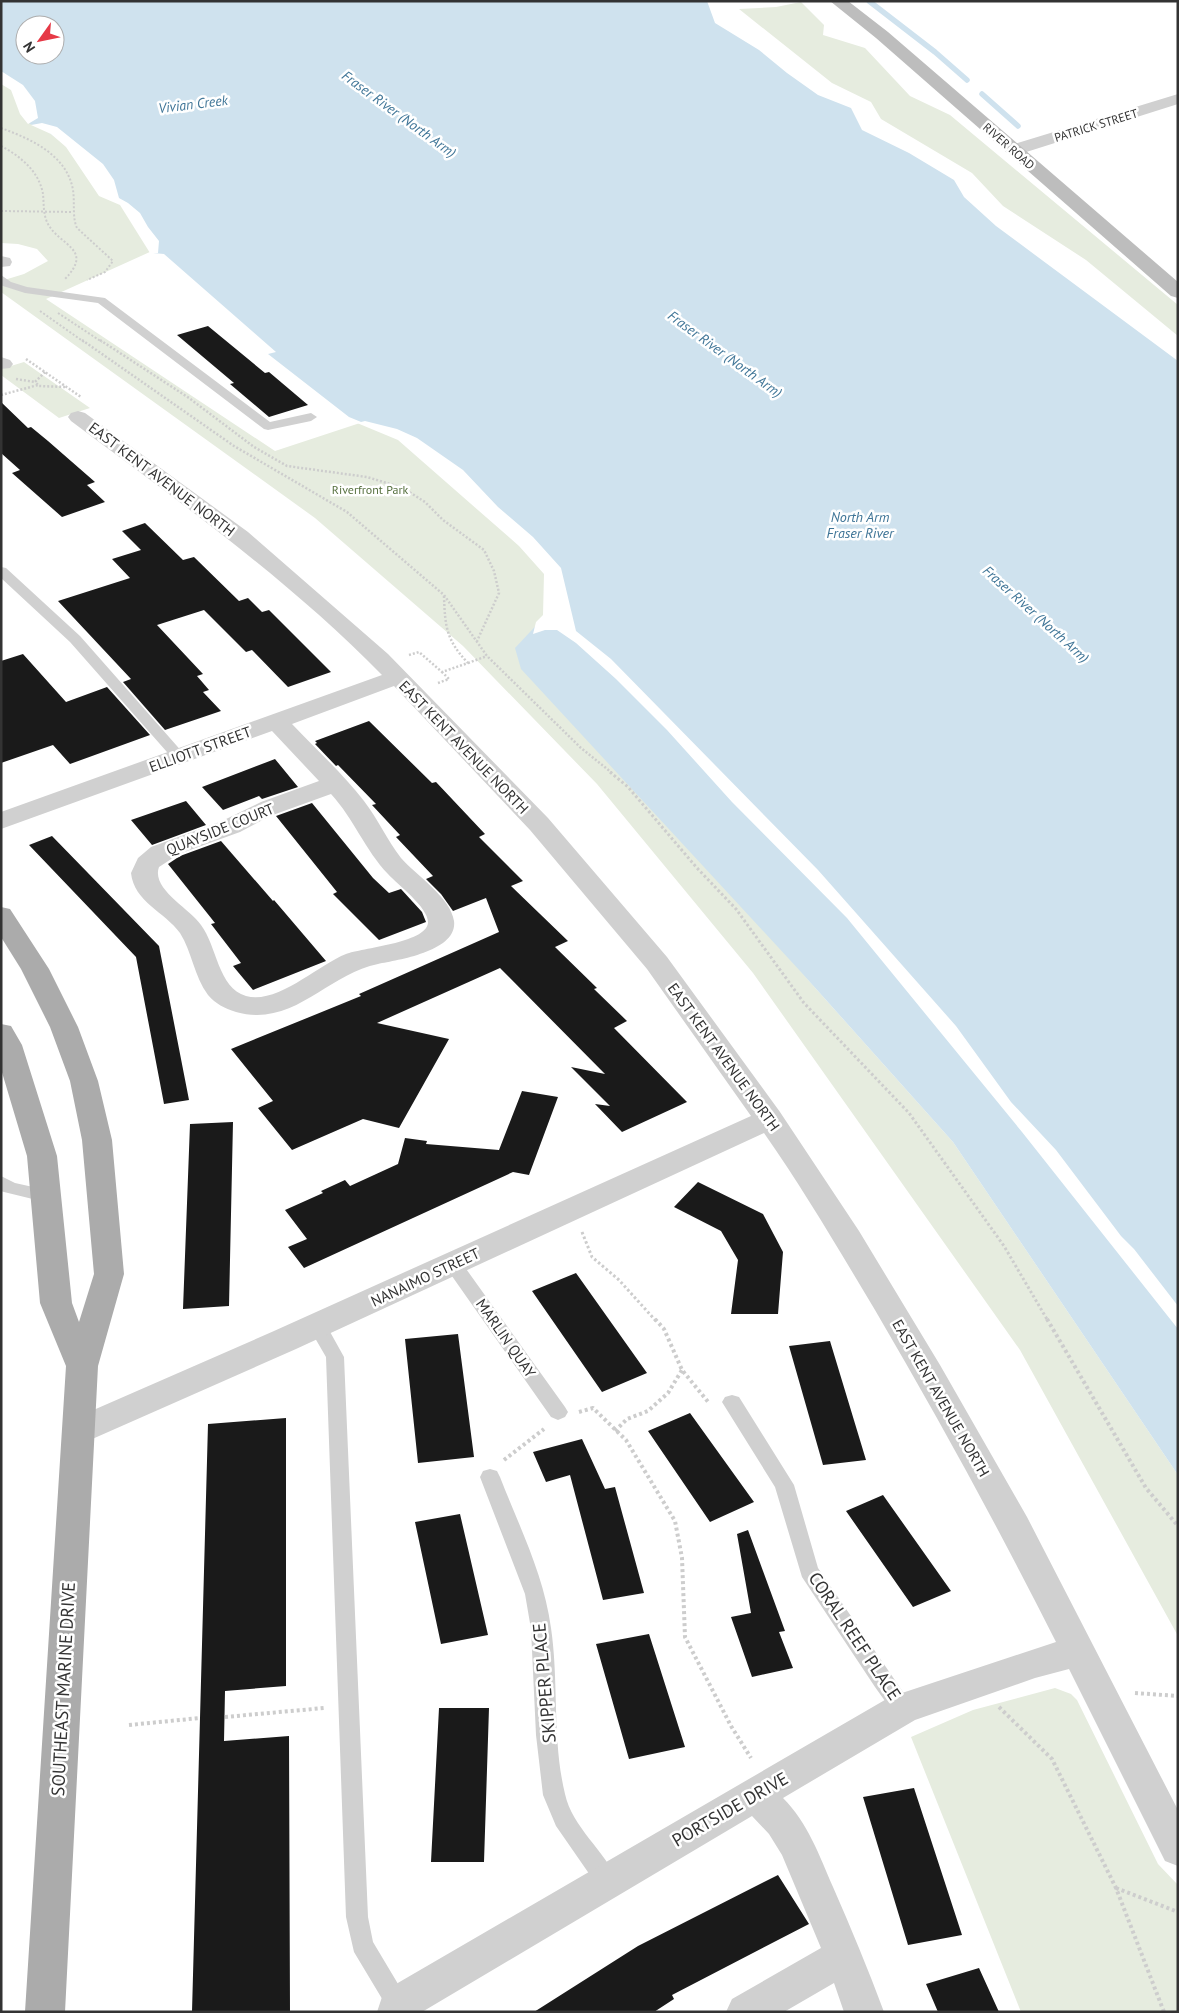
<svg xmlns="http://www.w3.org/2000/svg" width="1179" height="2013" viewBox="0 0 1179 2013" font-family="'PT Sans',sans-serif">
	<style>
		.green { fill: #e6ecdf }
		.water { fill: #cfe2ee; fill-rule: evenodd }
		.pier { fill: #fff }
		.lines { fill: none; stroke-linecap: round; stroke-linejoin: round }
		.stream { stroke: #cfe2ee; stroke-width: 5.5 }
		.building { fill: #1a1a1a }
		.path-far3 { stroke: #cdcdcd; stroke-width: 2; stroke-dasharray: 2 2; stroke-linecap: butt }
		.path-far2 { stroke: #cdcdcd; stroke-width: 2.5; stroke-dasharray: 2 2; stroke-linecap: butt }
		.path-far1 { stroke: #cdcdcd; stroke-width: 3; stroke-dasharray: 2.5 2.5; stroke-linecap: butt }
		.path { stroke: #cdcdcd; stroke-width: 4; stroke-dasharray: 3 3; stroke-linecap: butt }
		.lane { fill: #d0d0d0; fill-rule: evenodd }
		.street { fill: #d0d0d0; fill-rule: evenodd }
		.secondary { fill: #bdbdbd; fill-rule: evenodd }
		.primary { fill: #ababab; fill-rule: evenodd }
		.labels { text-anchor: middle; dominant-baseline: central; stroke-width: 5; stroke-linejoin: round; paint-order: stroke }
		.far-street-label { font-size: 12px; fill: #333; stroke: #fff }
		.far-park-label { font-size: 12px; fill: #56703f; stroke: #fff }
		.far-water-label { font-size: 14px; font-style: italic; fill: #3f7597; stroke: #fff }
		.street-label { font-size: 15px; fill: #333; stroke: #fff }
		.near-street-label { font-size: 18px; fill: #333; stroke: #fff }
	</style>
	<rect width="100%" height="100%" fill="#fff"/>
	<path class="green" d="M801 2 824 25 823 35 865 48 910 96 950 115 1178 305V336L1086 260 1003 206 972 173 881 119 871 102 832 83 739 9 776 7Z
		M1 82 13 91 47 131 68 147 122 203 152 251 46 299 275 451 360 423 400 438 521 545 546 573 979 1164 801 972 953 1142 1178 1475V1636L1020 1350 753 973 597 784 463 646 315 518 1 292V281L24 274 48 261 37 249 18 244 1 243Z
		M24 362 90 408 59 418 1 375V369Z
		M1055 1688 1071 1694 1077 1700 1158 1864 1178 1885V2012H1021L911 1737 973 1710Z"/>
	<path class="water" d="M1 1H707L715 23 759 50 787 73 818 95 851 108 862 130 909 153 954 180 964 197 996 226 1178 361V1475L953 1142 801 972 521 669 515 648 545 616 546 573 521 545 400 438 349 417 268 354 276 352 164 254 153 253 122 203 68 147 47 131 30 124 21 112 13 91 1 82ZM25 25H55V55H25Z"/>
	<path class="pier" d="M1 71 23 85 35 101 38 118 28 124 20 114 11 90 1 84Z
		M42 123 57 127 103 164 114 180 119 198 128 203 140 213 148 227 159 241 158 253H150L120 205 99 196 66 147 51 134 31 125Z
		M365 421 397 429 417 438 463 470 498 507 533 537 561 568 576 631 611 659 818 870 956 1026 1011 1102 1056 1150 1121 1236 1134 1249 1178 1306V1329L1022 1132 847 918 732 802 667 730 616 679 576 643 557 630H545L533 634 536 622 543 615 544 574 519 546 398 440 357 423Z"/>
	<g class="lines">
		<path class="stream" d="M869 1 935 52 967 80
			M982 94 1018 126"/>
	</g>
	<path class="building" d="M208 326 265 373 269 372 308 405 269 417 230 384 234 383 177 335Z
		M1 402 28 428 31 427 48 441 95 482 87 485 105 502 62 517 12 473 20 470 1 453Z
		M145 523 183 560 194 557 239 601 248 598 262 612 269 610 331 672 288 687 252 650 246 652 204 610 157 625 203 674 197 676 209 690 203 692 221 711 165 730 123 682 131 679 58 601 130 578 112 559 141 550 122 531Z
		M23 654 66 702 107 687 150 735 70 764 53 745 1 763V661Z
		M369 721 432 783 436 782 485 834 479 837 523 881 511 886 568 941 555 947 597 988 594 989 627 1021 614 1028 687 1102 622 1132 595 1104 610 1106 571 1067 605 1074 500 968 377 1023 449 1039 399 1128 363 1119 292 1150 258 1108 273 1101 231 1049 361 996 359 994 499 932 486 898 453 911 441 894 426 879 433 876 396 837 400 835 372 805 376 804 338 765 336 766 315 744 317 743 315 741Z
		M275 759 298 787 262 799 259 796 223 810 202 787Z
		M186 801 206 825 152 845 131 820Z
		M312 803 373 878 389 893 401 889 422 912 426 922 379 940 333 894 337 892 276 816Z
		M52 836 159 946 189 1100 164 1104 136 957 29 845Z
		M221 841 273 901 274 900 326 961 253 990 233 966 241 963 211 924 215 923 168 864 180 856Z
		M522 1091 558 1097 529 1175 513 1172 304 1268 288 1247 307 1239 285 1210 323 1193 321 1191 345 1180 350 1186 398 1164 405 1138 427 1141 426 1144 499 1150Z
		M233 1122 229 1306 183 1309 190 1124Z
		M698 1182 763 1214 783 1252 778 1314H731L738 1260 721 1231 674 1207Z
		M576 1273 647 1373 602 1392 532 1291Z
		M458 1334 474 1457 418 1463 405 1339Z
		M830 1341 866 1460 823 1465 789 1346Z
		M690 1413 754 1502 710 1522 648 1431Z
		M286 1418V1686L225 1691 224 1741 289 1736 290 2012H192L208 1424Z
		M582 1439 605 1489 615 1487 644 1593 603 1600 570 1475 546 1482 533 1452Z
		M883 1495 951 1591 913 1607 846 1511Z
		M460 1514 488 1635 441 1644 415 1522Z
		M748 1530 785 1631 779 1632 793 1668 752 1677 731 1617 751 1613 737 1534Z
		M649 1634 685 1747 629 1759 596 1644Z
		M439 1708H489L484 1862H431Z
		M914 1788 962 1935 908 1945 863 1797Z
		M778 1875 809 1924 672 1995 674 1999 654 2012H534L638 1946Z
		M979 1968 999 2012H938L926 1984Z"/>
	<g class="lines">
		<path class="path-far3" d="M1 128C31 139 67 155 73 190 75 203 72 217 77 228L113 261 105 272 87 280
			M1 146C20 156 39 171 43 194 44 204 43 215 48 224 60 246 94 249 65 279
			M1 211 73 212
			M40 311 84 342
			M58 313 102 342"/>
		<path class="path-far2" d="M82 340 234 446 347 512 444 595 487 656 581 748 612 773
			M100 340 189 398 254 447 287 466 367 477 403 488 425 502 443 520 484 550 494 571 499 593 477 641
			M26 359 81 397
			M45 372 35 382 39 386 65 387
			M16 379 35 382
			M1 395 38 385
			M409 655 419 652 442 672 468 663C446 640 445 626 444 596
			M468 663 487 656
			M438 683 449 679 442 672"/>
		<path class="path-far1" d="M610 772 628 787 697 868 736 909 804 1003 909 1113 1004 1246 1048 1321
			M582 1232 592 1257 619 1280 656 1321"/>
		<path class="path" d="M655 1319 664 1329 682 1370 709 1403
			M1047 1319 1146 1488 1178 1526
			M579 1412 593 1408 626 1440 675 1521 682 1558 685 1637 731 1726 751 1758
			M615 1431 627 1419 648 1411 668 1393 682 1370
			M504 1460 544 1429
			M1135 1693 1178 1696
			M999 1707 1052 1759 1116 1888 1164 2012
			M225 1717 324 1708
			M129 1725 200 1718
			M1116 1888 1178 1912"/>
		<path class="lane" d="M1 275 11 282 27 287 105 298 270 422 311 413 317 417 311 421 268 430 264 429 98 303 25 293 3 286 1 285Z
			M1 567 6 568 80 636 184 754 186 757 184 760H174L70 642 1 578Z
			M1 1176 15 1183 51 1191 54 1196 51 1201 45 1202 4 1192 1 1191Z
			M453 1257 459 1259 565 1407 568 1412 565 1417 558 1420 551 1417 447 1269 444 1264 447 1259Z
			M317 1319 324 1321 344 1357 368 1917 373 1942 410 2004 406 2012H390L354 1952 346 1917 326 1357 308 1326 310 1321Z
			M732 1395 739 1397 794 1485 818 1568 914 1708 911 1715 903 1717 895 1715 875 1687 802 1577 775 1487 722 1402 725 1397Z
			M490 1469 497 1471 500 1477C519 1526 544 1575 551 1628 559 1682 552 1740 565 1794 572 1827 605 1851 618 1881L615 1888 607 1891 599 1888 556 1826 543 1795 536 1735 531 1629 525 1594 480 1477 483 1471Z"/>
		<path class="street" d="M1178 94V104L1020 154 1014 155 1008 154 1005 150 1008 146Z
			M1 256 10 258 12 262 10 266 1 267Z
			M1 357 10 360 13 364 10 368 1 369Z
			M78 411 85 413 248 532 388 654 548 818 667 957 780 1112 859 1231 940 1365 1027 1517 1178 1810V1866L1165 1861 1069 1669 1035 1678 915 1720 783 1798C808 1823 819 1855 833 1887 851 1928 868 1969 884 2012H844L834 1983 784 2012H726L732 1999 821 1948 782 1855 769 1834 752 1816 422 2012H377L384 1991 890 1697 1056 1642C999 1529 939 1419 875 1310 839 1250 804 1190 764 1133L296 1349 90 1440 78 1444 66 1440 62 1431 66 1422 274 1331 751 1116 647 969 530 830 394 686 292 724C316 749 343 774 364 801 378 819 387 840 401 858 416 875 451 898 454 921 458 951 399 960 378 964 327 974 294 1028 236 1012 224 1008 216 1004 208 995 194 976 192 952 180 933 165 912 134 902 131 873L138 858 151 847 222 821 261 802 319 781 272 731 1 829V812L382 675C288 579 178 501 71 421L68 417 71 413ZM331 794C354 819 365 850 388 874 398 885 429 908 428 923 426 943 361 948 346 954 318 965 277 1005 246 996 218 988 217 946 201 925 189 908 151 889 159 867L179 854 240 832 270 816Z"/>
		<path class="secondary" d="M830 1H848L888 32 1178 282V298L1171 296 876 38Z"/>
		<path class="primary" d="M1 907 10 909 49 969 78 1027 98 1081 112 1140 124 1274 98 1366 65 2012H25L66 1366 40 1303 27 1156 1 1069V1024L11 1026 22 1045 57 1156 72 1303 79 1322 94 1274 82 1140 70 1081 50 1027 21 969 1 937Z"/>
	</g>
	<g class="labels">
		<g class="far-street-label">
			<text transform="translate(1096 125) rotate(-17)">PATRICK STREET</text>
			<text transform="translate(1009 146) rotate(41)">RIVER ROAD</text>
		</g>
		<g class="far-park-label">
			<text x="370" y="489">Riverfront Park</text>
		</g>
		<g class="far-water-label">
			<text transform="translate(193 104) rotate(-7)">Vivian Creek</text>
			<text transform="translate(399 114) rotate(36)">Fraser River (North Arm)</text>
			<text transform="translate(725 354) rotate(36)">Fraser River (North Arm)</text>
			<text x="860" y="517">North Arm<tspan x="860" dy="16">Fraser River</tspan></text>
			<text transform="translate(1036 614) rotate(42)">Fraser River (North Arm)</text>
		</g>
		<g class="street-label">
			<text transform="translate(162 479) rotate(37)">EAST KENT AVENUE NORTH</text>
			<text transform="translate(464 747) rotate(46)">EAST KENT AVENUE NORTH</text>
			<text transform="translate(200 749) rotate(-20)">ELLIOTT STREET</text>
			<text transform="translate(220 829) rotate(-22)">QUAYSIDE COURT</text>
			<text transform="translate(724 1057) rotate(54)">EAST KENT AVENUE NORTH</text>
			<text transform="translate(425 1277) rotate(-25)">NANAIMO STREET</text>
			<text transform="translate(506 1338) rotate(55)">MARLIN QUAY</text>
			<text transform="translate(941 1398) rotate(60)">EAST KENT AVENUE NORTH</text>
		</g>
		<g class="near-street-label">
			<text transform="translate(855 1636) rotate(56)">CORAL REEF PLACE</text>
			<text transform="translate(544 1683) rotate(-95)">SKIPPER PLACE</text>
			<text transform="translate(63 1689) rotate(-87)">SOUTHEAST MARINE DRIVE</text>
			<text transform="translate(730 1809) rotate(-30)">PORTSIDE DRIVE</text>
		</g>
	</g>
	<rect width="1179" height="2013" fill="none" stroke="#333333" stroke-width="5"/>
	<g transform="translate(40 40) rotate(237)"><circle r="24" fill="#ffffff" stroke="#adadad"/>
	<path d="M0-4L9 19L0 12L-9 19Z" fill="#e63946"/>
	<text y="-8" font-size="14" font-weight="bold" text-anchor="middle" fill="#333333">N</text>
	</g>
</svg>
